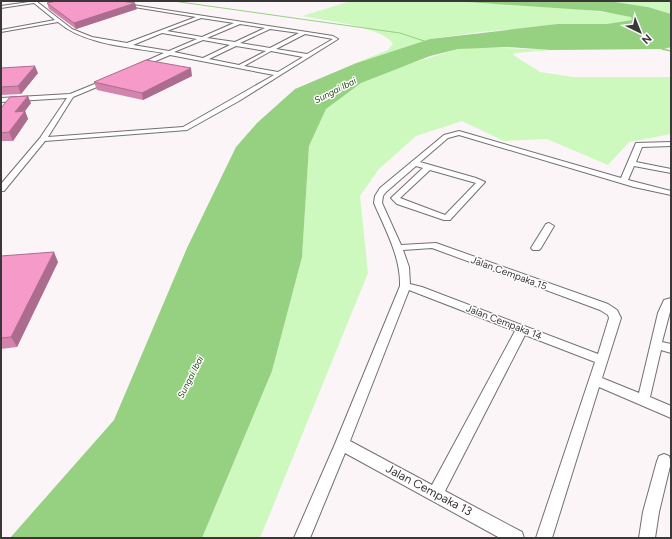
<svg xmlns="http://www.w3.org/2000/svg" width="672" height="539" viewBox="0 0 672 539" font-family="Figtree,sans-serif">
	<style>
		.green { fill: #cdf8be }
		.water { fill: #96d081 }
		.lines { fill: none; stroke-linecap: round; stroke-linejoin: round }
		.stream-far1 { stroke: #96d081; stroke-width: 1 }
		.stream { stroke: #96d081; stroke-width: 1.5 }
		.minor-casing { stroke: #746f72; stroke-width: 2 }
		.minor { fill: #fff; fill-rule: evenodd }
		.wall { fill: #d384ad }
		.shaded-wall { fill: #ac6c8d }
		.building { fill: #f59ac9; stroke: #ac6c8d }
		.labels { text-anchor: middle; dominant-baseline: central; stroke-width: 3; stroke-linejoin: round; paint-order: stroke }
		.far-water-label { font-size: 9px; font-style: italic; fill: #224711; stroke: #fff }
		.street-label { font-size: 10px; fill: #3a3738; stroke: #fff }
		.near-street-label { font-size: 12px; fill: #3a3738; stroke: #fff }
	</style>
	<rect width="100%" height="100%" fill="#fbf5f8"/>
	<path class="green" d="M351 1H452L578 9 625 15 631 17 632 20 607 24 487 31 430 39 355 65 353 64 388 50 393 43C377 25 326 21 302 16Z
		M608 1H671V14L648 7Z
		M476 47 551 50 515 53 513 55 540 72 573 77H671V134L629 142 608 165 547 139 504 141 462 121 416 136 379 169 360 196 368 273 260 538H202L272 371 302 257 309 146 326 109 361 83 397 68 458 49Z"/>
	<path class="water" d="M452 1H608L648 7 671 14V47L664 49 551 50 507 47 458 49 430 56 361 83 326 109 309 146 302 257 272 371 202 538H10L114 420 187 248 236 147 257 123 295 89 354 64 430 39 558 24H607L632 20 631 17 600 11Z"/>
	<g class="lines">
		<path class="stream-far1" d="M173 1 400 33 427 42"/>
		<path class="stream" d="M662 49 671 51"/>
		<g class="minor-casing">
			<path id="minor" d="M36 1 72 29 92 37 127 43 196 17 97 1H107L333 36 338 39 239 101 187 130 45 141 4 191H1V184L40 138 67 98 1 102V98L70 94 107 79 110 81 109 82 73 97 48 137 183 127 274 75 170 55 139 68 137 67V65L164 53C130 47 85 45 58 22L1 32V30L55 20 34 3 1 8V6ZM201 18 234 23 202 37 167 31ZM240 24 265 28 235 42 207 38ZM270 29 299 33 270 48 240 43ZM162 33 197 39 169 51 133 45ZM305 34 333 39 307 54 276 49ZM203 40 230 45 203 58 174 52ZM236 46 266 51 239 65 209 59ZM271 51 303 57 278 72 244 66Z
				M459 131 621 178 636 143 671 142V146L642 147 636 162 671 169V173L634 166 628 180 671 191V195L634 187 459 135 448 138 420 162 476 178 485 182 450 220H444L397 204 391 198 423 168 416 166 386 192 383 196 382 203 401 245 436 243 608 304 617 310 621 318 602 378 639 393 658 313 664 300 671 298V308L662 342 671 344V353L661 350 650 397 671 406V418L599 387 552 538H536L595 362 525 335 445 491 522 532 524 538H500L345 453 310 538H294L335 444 400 286C401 257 385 229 374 203L375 196 380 188 444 135ZM430 170 476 183 445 215 400 198ZM432 248 600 310 608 315 609 318 598 354 422 287 410 284 409 267 403 250ZM409 290 515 331 432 485 350 441Z
				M549 223 554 226 541 248 539 250H533L531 248 546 224Z
				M664 454 669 456 671 462 659 512 655 538H639L643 512 657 461 659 456Z"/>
		</g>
		<use href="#minor" class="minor"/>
	</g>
	<path class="wall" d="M47 3 137 9 76 29 49 9Z
		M1 68 38 73 21 94 1 95Z
		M192 76 143 100 97 90 94 82Z
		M31 103 25 111 28 119 13 141H1V108Z
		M1 256 58 262 17 347 1 349Z"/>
	<path class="shaded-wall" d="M135 3 137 9 76 29 74 23Z
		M35 66 38 73 21 94 18 86Z
		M191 68 192 76 143 100 142 93Z
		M28 96 31 103 18 120 15 112Z
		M25 111 28 119 13 141 9 132Z
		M54 252 58 262 17 347 11 337Z"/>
	<path class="building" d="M57 1H121L135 3 74 23 47 3Z
		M146 60 191 68 142 93 94 82Z
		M35 66 18 86 1 87V68Z
		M28 96 15 112 25 111 9 132 1 133V108L10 97Z
		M54 252 11 337 1 338V256Z"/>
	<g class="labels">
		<g class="far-water-label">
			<text transform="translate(335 90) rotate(-27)">Sungai Ibai</text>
			<text transform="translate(190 377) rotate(-63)">Sungai Ibai</text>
		</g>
		<g class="street-label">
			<text transform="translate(509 273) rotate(20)">Jalan Cempaka 15</text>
			<text transform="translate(504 322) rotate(21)">Jalan Cempaka 14</text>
		</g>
		<g class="near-street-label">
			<text transform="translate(429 490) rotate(28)">Jalan Cempaka 13</text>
		</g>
	</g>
	<rect width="672" height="539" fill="none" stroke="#3a3738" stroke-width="4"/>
	<g transform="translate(640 32) rotate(137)" stroke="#ffffff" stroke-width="3" paint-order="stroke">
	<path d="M0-3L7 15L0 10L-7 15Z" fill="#3a3738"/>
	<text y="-6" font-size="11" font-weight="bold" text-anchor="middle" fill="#3a3738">N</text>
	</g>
</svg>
